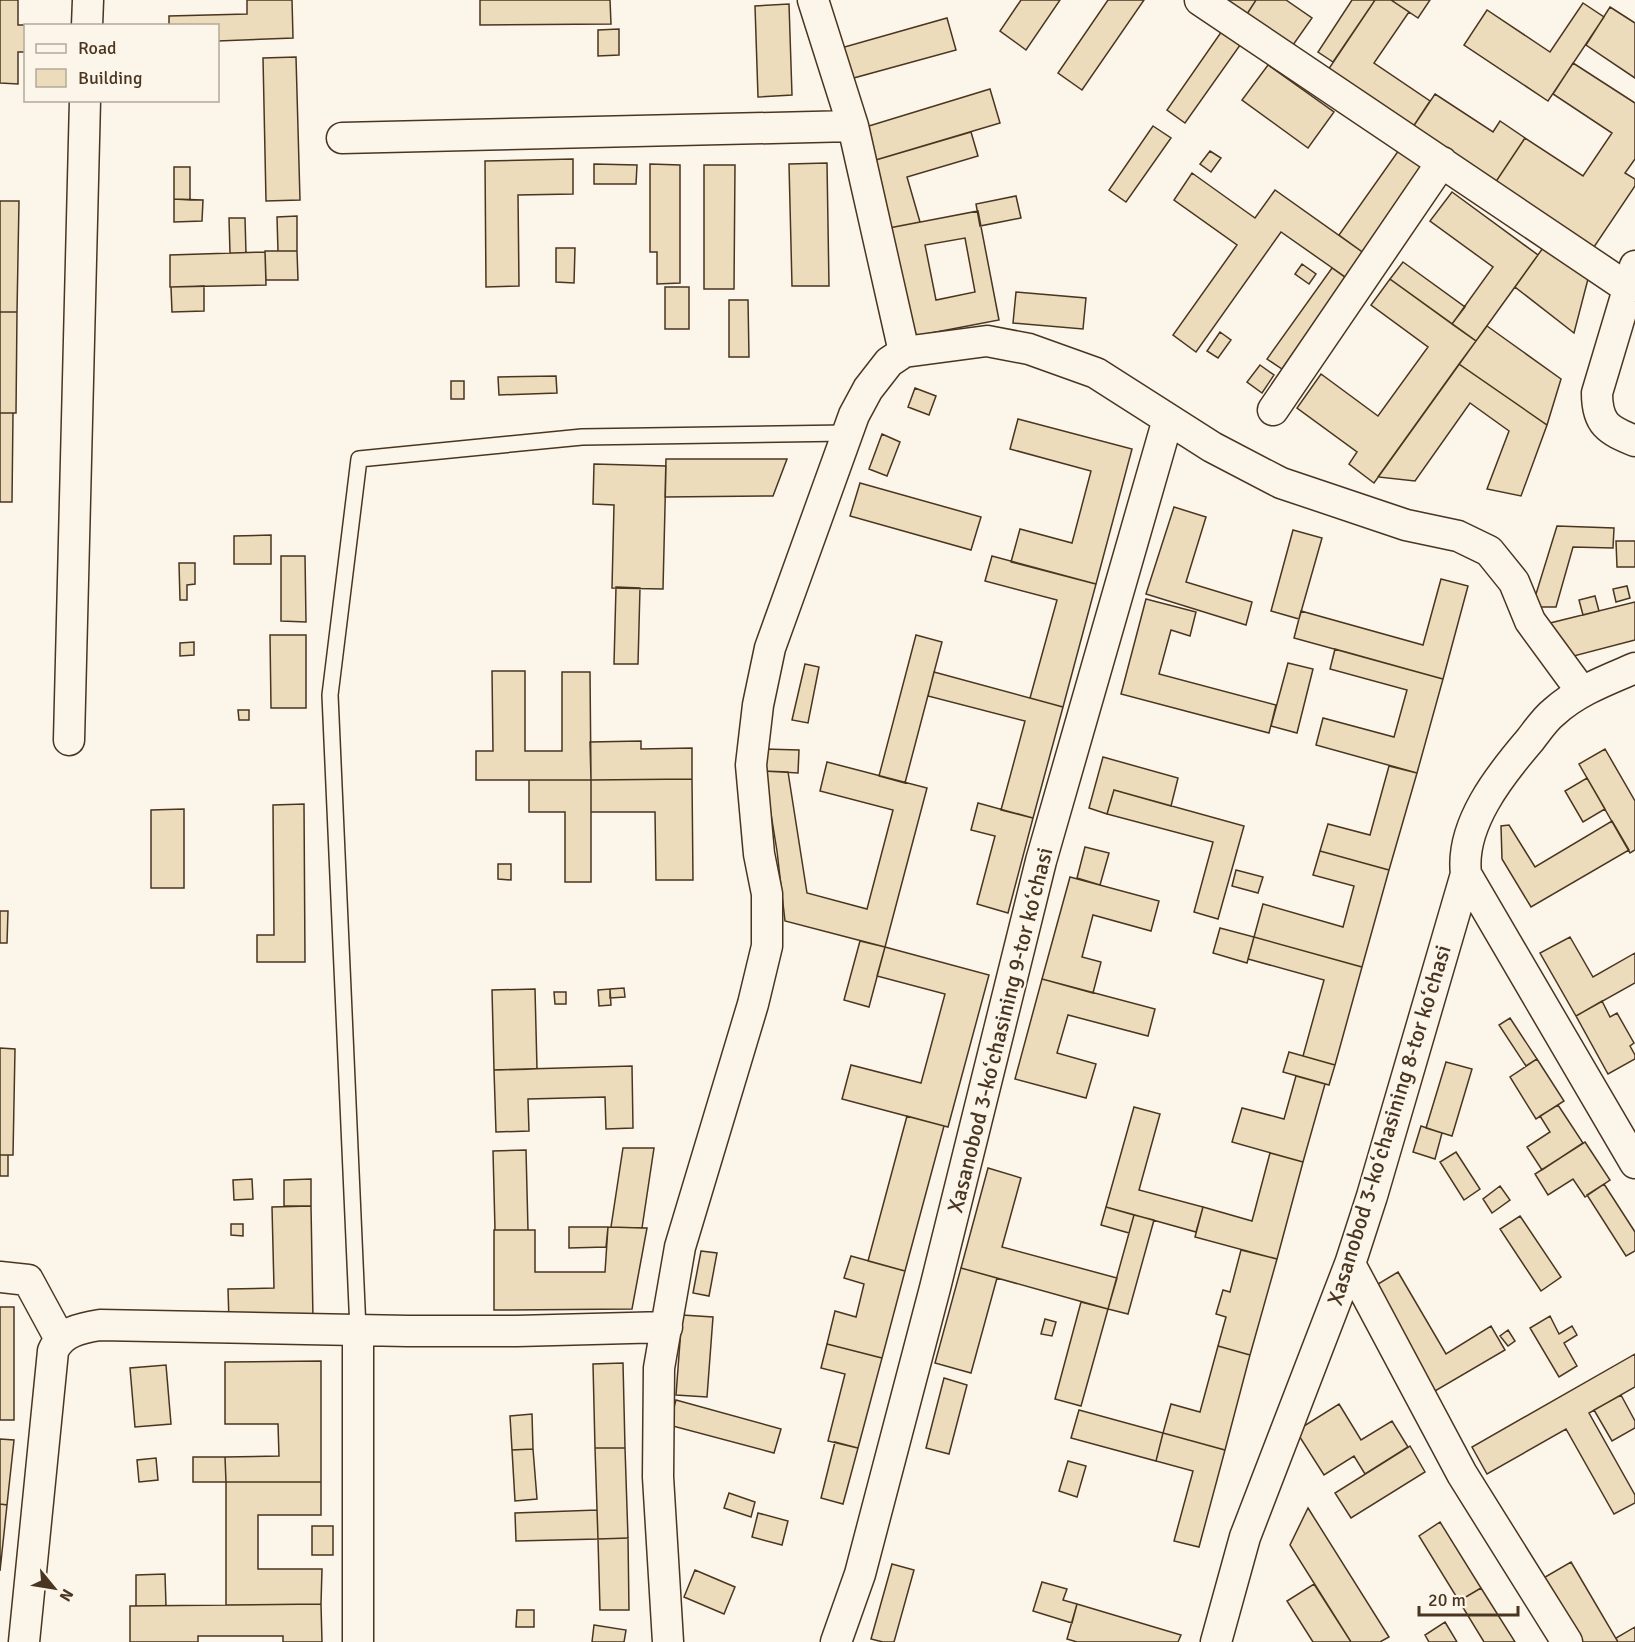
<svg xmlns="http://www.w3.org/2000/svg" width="1635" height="1642" viewBox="0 0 1635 1642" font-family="Signika,sans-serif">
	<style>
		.building { fill: #ecdcbc; stroke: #4a3520; stroke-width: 1.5; fill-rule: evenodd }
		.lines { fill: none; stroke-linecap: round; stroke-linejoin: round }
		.service-casing { stroke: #4a3520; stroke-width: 18 }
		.minor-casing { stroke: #4a3520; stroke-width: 33 }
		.service { stroke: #fbf6e9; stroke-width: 15 }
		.minor { stroke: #fbf6e9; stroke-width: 30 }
		.labels { text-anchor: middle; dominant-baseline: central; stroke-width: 4.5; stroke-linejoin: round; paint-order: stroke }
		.street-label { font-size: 22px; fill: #4a3520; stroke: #fbf6e9 }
	</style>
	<rect width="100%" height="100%" fill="#fbf6e9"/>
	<path class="building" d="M0 0H18V25H34L26 26V52H18V84L0 83Z
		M247 0H292L293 38 218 41V26H169V16L247 14Z
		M480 0H610L611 24 480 25Z
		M1021 0H1060L1026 50 1000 31Z
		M1108 0H1144L1082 90 1058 73Z
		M1226 0H1256L1247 14Z
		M1256 0H1286L1312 18 1293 45 1247 14Z
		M1352 0H1375L1333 62 1318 52Z
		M1375 0H1391L1409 12 1374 63 1430 101 1411 130 1326 73Z
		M1391 0H1430L1418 18Z
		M1583 3 1604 17 1548 101 1464 45 1487 10 1550 52Z
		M789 4 792 95 758 97 755 6Z
		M1610 7 1635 23V78L1586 45Z
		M947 18 956 50 850 79 841 48Z
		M1224 28 1243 41 1185 123 1167 110Z
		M619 29V55L598 56V30Z
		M296 57 300 200 266 201 263 58Z
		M1573 63 1635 103V159L1625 173 1635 179V186L1592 250 1493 186 1525 138 1583 176 1612 133 1553 94Z
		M1268 65 1334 112 1308 148 1242 100Z
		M990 89 1000 123 869 162 859 129Z
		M1435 94 1493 132 1500 121 1525 138 1493 186 1411 130Z
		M1153 126 1171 138 1126 202 1109 190Z
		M971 132 978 156 907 177 920 222 889 228 869 162Z
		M1399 150 1428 171 1368 256 1339 235Z
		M1210 151 1221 158 1211 172 1200 164Z
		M573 159V194L518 195 519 286 486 287 485 161Z
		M827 163 829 286H792L789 164Z
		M594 164 637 165 636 184H594Z
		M650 164 680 165V283L657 284V252H650Z
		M704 165H735L734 289H704Z
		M174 167H190V200L174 199Z
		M1192 173 1255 218 1275 190 1368 256 1351 281 1281 232 1196 352 1173 335 1237 245 1174 200Z
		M1452 192 1538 255 1476 341 1452 324 1493 267 1430 221Z
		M1016 196 1021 218 980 226 976 204Z
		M174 199 203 200 202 221 174 222Z
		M0 201H19L17 312H0Z
		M978 211 999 320 910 337 889 228ZM965 238 975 292 936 300 925 245Z
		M297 216V251H278L277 217Z
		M229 218H245L246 253H230Z
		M1545 245 1588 279 1574 333 1515 287Z
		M556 248H575L574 283 556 282Z
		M297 251 298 280H266L265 251Z
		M265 252 266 285 170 287V255Z
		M1403 262 1465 307 1452 324 1390 279Z
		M1302 264 1316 274 1309 284 1295 274Z
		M1332 268 1346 278 1282 369 1267 359Z
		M1390 279 1476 341 1374 483 1349 464 1357 452 1297 408 1321 374 1378 416 1428 347 1371 305Z
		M204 286V311L172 312 171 287Z
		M665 287H689V329H665Z
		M1016 292 1086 298 1083 329 1013 323Z
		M729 300H748L749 357H729Z
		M0 312H17L16 413H0Z
		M1487 326 1561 379 1547 425 1459 364Z
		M1220 332 1231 340 1218 358 1207 351Z
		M1459 364 1547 425 1521 496 1487 489 1509 431 1470 403 1415 481 1378 477Z
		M1260 365 1274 375 1262 393 1247 382Z
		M556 376 557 393 499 395 498 377Z
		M451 381H464V399H451Z
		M915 388 936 396 929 415 908 407Z
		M0 413H13L12 502H0Z
		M1018 419 1132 449 1096 584 1011 562 1020 529 1072 543 1091 471 1010 449Z
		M882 434 900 442 887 476 869 469Z
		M666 459H787L773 496 665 497Z
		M594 464 666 466 663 589 612 588 614 505 593 504Z
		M860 483 981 517 971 550 850 516Z
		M1174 507 1206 517 1186 582 1252 602 1246 625 1146 594Z
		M1557 526 1614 528 1613 548 1573 547 1556 607H1532Z
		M1293 530 1322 538 1299 619 1271 611Z
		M271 535V564H234V536Z
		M1616 541H1635V567H1617Z
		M281 556H305L306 622 281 621Z
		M992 556 1096 584 1063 707 1030 698 1057 600 985 581Z
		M179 563H195V584L187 585V600H180Z
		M1441 579 1468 586 1443 679 1294 638 1301 611 1423 645Z
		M1627 586 1630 598 1616 602 1613 589Z
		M616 587 640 588 638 664H614Z
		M1595 596 1599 611 1583 615 1579 600Z
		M1146 599 1196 612 1190 636 1171 630 1159 674 1276 705 1269 733 1121 694Z
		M1635 602V640L1570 657 1546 624Z
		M270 635H306V708H271Z
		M916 635 942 642 905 783 879 776Z
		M194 642V655L180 656V643Z
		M1335 649 1443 679 1417 773 1316 745 1323 718 1394 737 1407 690 1330 669Z
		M1288 663 1313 669 1297 733 1271 726Z
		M805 664 819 667 808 723 792 720Z
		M492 671H525V751H562V672H590L591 780H476V751H493Z
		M934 672 1063 707 1033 818 1001 810 1025 721 928 696Z
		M238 710H249V720H239Z
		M641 741V749L692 748V779L591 780 590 742Z
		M764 749 799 750 798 773 764 771Z
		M1605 749 1635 801V850L1630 853 1579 764Z
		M1103 757 1178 778 1171 806 1114 790 1107 814 1089 808Z
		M827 762 927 788 885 947 785 921 777 851 764 771 788 772 807 893 867 909 893 810 820 791Z
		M1389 766 1417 773 1389 870 1320 851 1328 824 1370 835Z
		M1587 778 1605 809 1583 822 1565 791Z
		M692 779 693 880H656L655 812H591V780Z
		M529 780H591V882H565V812H529Z
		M1114 790 1244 826 1218 919 1194 912 1213 842 1107 814Z
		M978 803 1033 818 1008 913 977 904 995 836 971 830Z
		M304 804 305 962H257V935H274L273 805Z
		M184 809V888H151V810Z
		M1612 821 1629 850 1531 907 1502 859 1501 826 1509 825 1535 867Z
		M1085 847 1109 853 1100 885 1077 878Z
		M1320 851 1389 870 1362 967 1254 937 1263 904 1343 927 1354 886 1313 875Z
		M498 864H511V880L498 879Z
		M1236 870 1263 877 1258 893 1232 886Z
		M1070 877 1159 901 1151 931 1093 915 1082 957 1101 962 1093 993 1042 979Z
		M0 911H8L7 943H0Z
		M1220 928 1254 937 1247 963 1213 953Z
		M1254 937 1362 967 1335 1065 1303 1056 1324 980 1248 959Z
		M1570 937 1593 977 1635 953V983L1576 1016 1540 953Z
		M860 941 885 947 869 1007 844 1000Z
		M885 947 989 975 948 1127 842 1099 851 1065 921 1083 945 994 877 976Z
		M1042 979 1155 1009 1148 1036 1068 1015 1057 1053 1096 1064 1086 1098 1015 1079Z
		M624 988 625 997 610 998V989Z
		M535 989 537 1069 494 1070 492 990Z
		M610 989 611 1005 599 1006 598 990Z
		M554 992H566V1004H555Z
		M1602 1001 1610 1017 1617 1013 1634 1043 1630 1046 1635 1055V1059L1608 1074 1576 1016Z
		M1510 1018 1537 1059 1526 1066 1499 1025Z
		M0 1048 15 1049 13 1155H0Z
		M1289 1052 1335 1065 1329 1085 1283 1072Z
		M1537 1059 1564 1101 1536 1119 1510 1077Z
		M1446 1062 1472 1069 1452 1136 1426 1128Z
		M632 1066 633 1128 606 1129 605 1097 528 1099 529 1131 496 1132 494 1070Z
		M1296 1076 1325 1084 1303 1162 1232 1142 1242 1108 1284 1119Z
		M1558 1105 1583 1143 1542 1170 1527 1147 1550 1132 1540 1116Z
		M1134 1107 1160 1114 1139 1190 1203 1207 1196 1232 1106 1207Z
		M907 1116 944 1126 905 1271 868 1261Z
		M1421 1126 1442 1133 1435 1159 1413 1152Z
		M1585 1142 1610 1180 1585 1197 1573 1179 1548 1195 1535 1174Z
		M623 1148H654L642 1228 611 1227Z
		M526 1150 528 1230H495L493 1151Z
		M1456 1152 1480 1189 1464 1200 1440 1162Z
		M1270 1153 1303 1162 1277 1259 1195 1237 1203 1207 1252 1221Z
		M0 1155H8V1176H0Z
		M988 1168 1021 1178 1002 1247 1117 1278 1108 1309 961 1268Z
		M252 1179 253 1199 234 1200 233 1180Z
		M311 1179V1206H284V1180Z
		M1604 1184 1635 1232V1251L1626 1256 1587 1195Z
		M1500 1186 1510 1200 1492 1213 1483 1199Z
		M311 1206 313 1320 229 1321 228 1289 274 1288 272 1207Z
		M1106 1207 1134 1215 1129 1233 1101 1225Z
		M1134 1215 1154 1220 1128 1314 1108 1309Z
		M1520 1216 1561 1277 1541 1291 1500 1229Z
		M231 1224H243V1236L231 1235Z
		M569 1227H608L606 1247 569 1248Z
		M608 1227 647 1228 632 1309 494 1310V1230H535V1272H605Z
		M1241 1250 1277 1259 1250 1355 1218 1346 1226 1317 1216 1314 1223 1290 1230 1292Z
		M701 1251 717 1253 709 1296 693 1293Z
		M851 1256 905 1271 882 1358 827 1344 835 1311 856 1317 864 1284 844 1278Z
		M961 1268 997 1278 971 1373 935 1363Z
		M1398 1272 1446 1354 1491 1326 1505 1350 1435 1391 1373 1287Z
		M1081 1302 1108 1309 1081 1406 1055 1399Z
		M0 1307H14V1420H0Z
		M682 1315 713 1317 707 1397 676 1395Z
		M1550 1316 1559 1334 1572 1326 1577 1335 1564 1343 1577 1366 1559 1377 1530 1328Z
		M1045 1319 1056 1322 1052 1336 1041 1334Z
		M1508 1330 1515 1341 1508 1346 1500 1336Z
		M827 1344 882 1358 858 1448 828 1441 845 1374 821 1368Z
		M1218 1346 1250 1355 1225 1450 1163 1433 1171 1404 1200 1412Z
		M1635 1354V1387L1589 1413 1635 1495V1503L1614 1514 1566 1429 1487 1474 1472 1447Z
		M321 1361V1482H226L225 1457 279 1456 278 1424H225V1362Z
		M623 1363 625 1448H595L593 1364Z
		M166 1365 171 1424 135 1427 130 1368Z
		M944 1378 967 1385 949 1454 926 1448Z
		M1621 1395 1635 1421V1428L1612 1441 1594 1410Z
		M676 1400 781 1429 774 1453 669 1425Z
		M1339 1404 1361 1440 1392 1421 1408 1447 1365 1474 1354 1456 1324 1475 1296 1431Z
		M1079 1410 1163 1433 1156 1461 1071 1438Z
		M532 1414 533 1449 512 1450 510 1416Z
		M1163 1433 1225 1450 1199 1547 1174 1541 1193 1471 1156 1461Z
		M0 1439 14 1440 7 1505 0 1504Z
		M835 1442 858 1448 843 1504 821 1498Z
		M1410 1446 1425 1472 1351 1518 1335 1493Z
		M595 1448H625L628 1538 598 1539Z
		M533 1449 537 1499 515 1501 512 1450Z
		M193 1457H225L226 1482H193Z
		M156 1458 158 1480 139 1482 137 1460Z
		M1068 1461 1086 1466 1077 1497 1059 1491Z
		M226 1482H321V1515H258V1569H322L321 1604 226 1605Z
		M729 1493 755 1502 751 1517 724 1508Z
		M0 1504 7 1505 0 1571Z
		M1308 1508 1389 1637 1380 1642H1351L1290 1545Z
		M597 1510 598 1539 516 1541 515 1513Z
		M758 1513 788 1521 782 1545 752 1537Z
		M1440 1522 1481 1588 1459 1601 1419 1536Z
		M312 1526H333V1555H312Z
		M628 1538 629 1610H600L598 1539Z
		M1571 1562 1618 1642H1577L1540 1580Z
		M892 1564 914 1570 894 1642H883L871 1639Z
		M695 1570 735 1587 724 1614 684 1597Z
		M165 1574 166 1606H136V1575Z
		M1042 1582 1067 1589 1063 1600 1077 1604 1072 1623 1033 1611Z
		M1314 1584 1351 1642H1313L1287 1601Z
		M1481 1588 1515 1642H1484L1459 1601Z
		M321 1604 322 1642H283V1636H198V1642H130V1606Z
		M1077 1604 1181 1635 1178 1642H1077L1067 1639Z
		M517 1610H534V1627H516Z
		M1445 1622 1457 1642H1429L1425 1635Z
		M594 1625 626 1630 624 1642H592Z
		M1635 1627V1642H1618L1616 1638Z"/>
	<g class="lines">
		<g class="service-casing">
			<path id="service" d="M358 1330 330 695 359 459 582 437 847 433"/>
		</g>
		<g class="minor-casing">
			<path id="minor" d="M813 0 853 126 904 352
				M1200 0 1628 288
				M87 26 88 0
				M342 138 853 126
				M1635 266 1597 393C1597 424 1608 430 1635 441
				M1273 410 1442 162
				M69 740 85 100
				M1466 874 1635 1163
				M1350 1264 1462 1474 1567 1642
				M0 1277 28 1280 60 1339
				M358 1330V1642
				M24 1642 53 1351C61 1332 81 1328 100 1325L408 1331H517L667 1327
				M668 1642 658 1477 659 1368 680 1247 753 1004 767 946V894L759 854 751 765 758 705 770 648 854 415 868 389 889 362 904 352 987 341 1029 349 1096 373 1212 447 1281 483 1406 525 1458 536 1489 551 1514 582 1530 621 1582 692
				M836 1642 860 1574 935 1288 1041 861 1168 419
				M1216 1642 1245 1537 1350 1264 1372 1196 1466 874C1460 825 1500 775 1530 740 1537 731 1545 719 1554 712 1577 691 1607 680 1635 668"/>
		</g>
		<use href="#service" class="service"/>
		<use href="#minor" class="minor"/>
	</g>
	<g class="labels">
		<g class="street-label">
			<text transform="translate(1000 1030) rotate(-76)">Xasanobod 3-koʻchasining 9-tor koʻchasi</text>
			<text transform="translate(1389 1125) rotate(-73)">Xasanobod 3-koʻchasining 8-tor koʻchasi</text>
		</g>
	</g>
	<rect x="24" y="24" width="195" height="78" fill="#fbf6e9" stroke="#b4a999" stroke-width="1.5"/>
	<rect x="36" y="44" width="30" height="9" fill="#fbf6e9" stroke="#b4a999" stroke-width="1.5"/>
	<text x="78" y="54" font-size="18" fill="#4a3520">Road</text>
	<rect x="36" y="69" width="30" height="18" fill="#ecdcbc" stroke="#b4a999" stroke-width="1.5"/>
	<text x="78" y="84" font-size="18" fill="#4a3520">Building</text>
	<g transform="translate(54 1588) rotate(120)" stroke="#fbf6e9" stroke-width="4.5" paint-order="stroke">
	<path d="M0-4.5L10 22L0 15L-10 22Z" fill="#4a3520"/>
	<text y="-9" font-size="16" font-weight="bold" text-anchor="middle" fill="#4a3520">N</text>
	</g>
	<path d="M1419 1606v9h99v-9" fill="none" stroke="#4a3520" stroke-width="3"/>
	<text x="1428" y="1606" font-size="18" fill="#4a3520" stroke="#fbf6e9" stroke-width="4.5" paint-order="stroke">20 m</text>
</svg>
